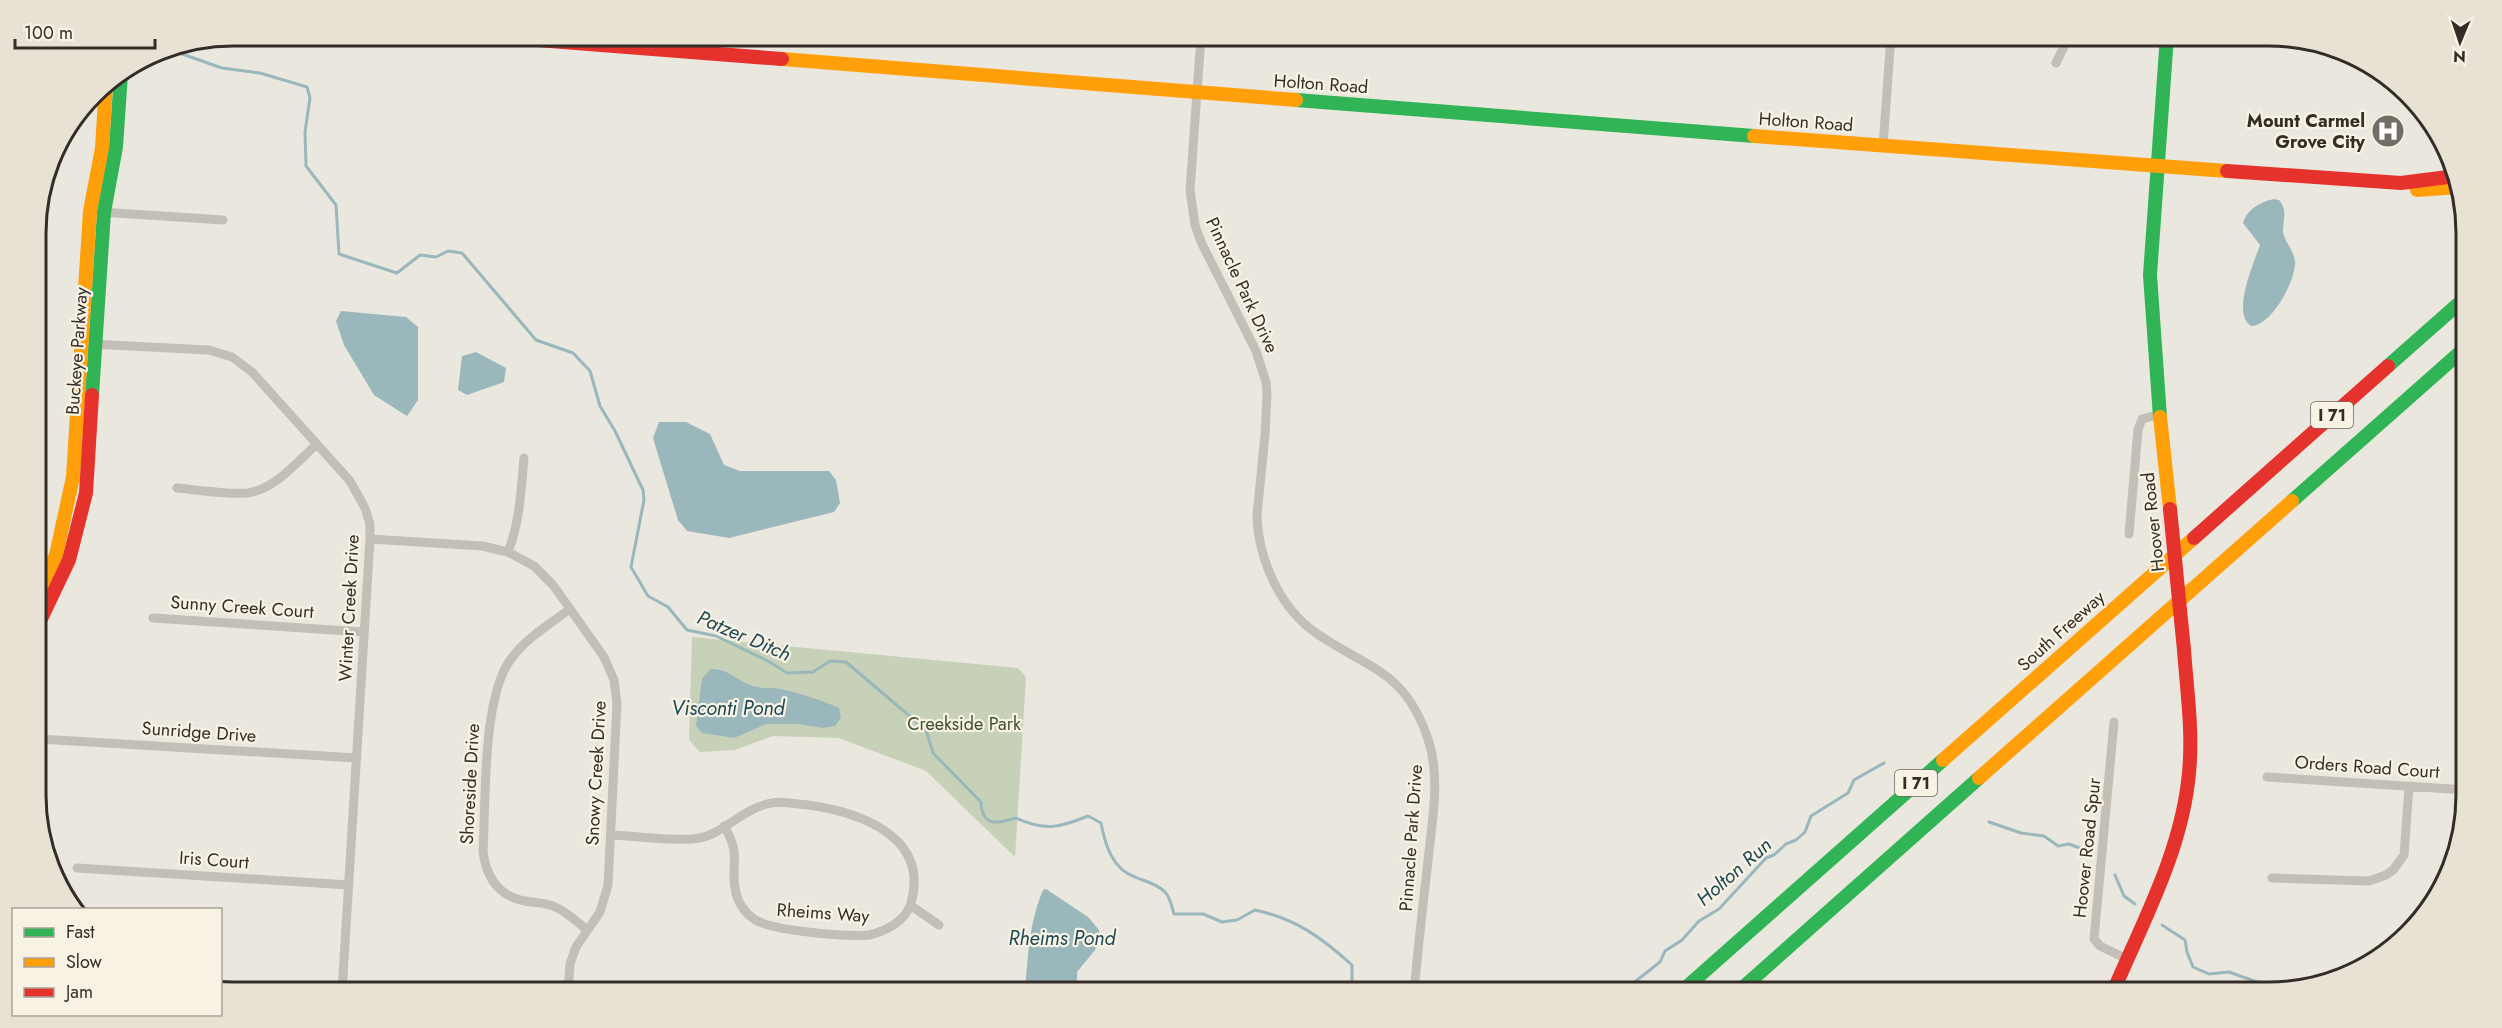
<svg xmlns="http://www.w3.org/2000/svg" width="2502" height="1028" viewBox="0 0 2502 1028" font-family="Jost,sans-serif">
	<style>
		.green { fill: #c7d1b8 }
		.water { fill: #9ab7bc }
		.lines { fill: none; stroke-linecap: round; stroke-linejoin: round }
		.stream { stroke: #9ab7bc; stroke-width: 3 }
		.street { stroke: #c3bfb7; stroke-width: 9 }
		.fast { stroke: #30b455; stroke-width: 14 }
		.slow { stroke: #ff9f0a; stroke-width: 14 }
		.jam { stroke: #e5322d; stroke-width: 14 }
		.jam-bridge { stroke: #e5322d; stroke-width: 14 }
		.labels { text-anchor: middle; dominant-baseline: central; stroke-width: 4.5; stroke-linejoin: round; paint-order: stroke }
		.shield { fill: #f8f2e4; stroke: #6f675f; stroke-width: 1.5 }
		.shield-label { font-size: 16px; font-weight: bold; fill: #342c26 }
		.street-label { font-size: 18px; fill: #342c26; stroke: #f8f2e4 }
		.poi-label { font-size: 18px; font-weight: bold; fill: #342c26; stroke: #f8f2e4; text-anchor: end }
		.park-label { font-size: 18px; fill: #3c512a; stroke: #f8f2e4 }
		.water-label { font-size: 20px; font-style: italic; fill: #1c4754; stroke: #f8f2e4 }
		.rim { fill: none; stroke: #342c26; stroke-width: 3 }
	</style>
	<rect width="100%" height="100%" fill="#eae7de"/>
	<path class="green" d="M692 637 1018 668 1026 677 1015 857 926 771 839 738 773 736 735 750 700 752 689 740Z"/>
	<path class="water" d="M2274 199 2279 200C2288 211 2283 219 2283 231 2284 242 2294 250 2295 261 2297 279 2271 327 2251 326 2231 313 2254 263 2260 245L2243 223C2247 209 2260 202 2274 199Z
		M341 311 406 317 418 327V400L407 416 374 395 344 345 336 321Z
		M476 352 506 368 504 382 467 395 458 390 462 356Z
		M659 422H686L710 434 724 465 740 471H829L836 480 840 503 834 512 729 538 687 531 678 520 653 438Z
		M710 669C732 669 737 683 757 687 765 689 773 687 781 689 800 693 821 700 839 708L841 718 835 726 823 728 797 724H766L734 738 702 733 696 726 702 679Z
		M1046 889 1088 917 1099 930 1100 939 1095 950 1077 972V992H1025C1028 957 1029 923 1043 890Z"/>
	<g class="lines">
		<path class="stream" d="M156 52 182 54 222 68 260 73 307 87 310 98 305 132 306 166 336 205 339 254 397 273 420 255 436 257 448 251 462 253 536 340 573 353 590 371 600 406 615 431 643 490 644 500 631 567 648 596 668 607 687 630 716 636 770 662 787 673 813 672 830 661 846 662 926 730 933 753 981 802C982 827 997 824 1016 818 1045 831 1059 828 1088 816L1101 823C1105 844 1112 869 1135 877 1146 882 1156 883 1165 892 1170 897 1172 907 1174 914H1203L1222 922 1237 920 1255 910C1296 919 1321 937 1352 965V981L1337 992
			M1989 822 2021 833 2044 836 2058 846 2069 844 2090 852
			M2115 875 2124 896 2135 904
			M2162 925 2185 940 2187 952 2193 967 2209 974 2229 972 2282 991
			M1622 992 1660 962 1665 951 1682 940 1699 921 1719 909 1766 858 1774 855 1786 844 1796 840 1805 832 1811 816 1848 793 1854 780 1884 763"/>
		<path class="street" d="M1201 36 1190 190 1195 225 1201 242 1256 351 1266 382 1267 395 1265 435 1257 515C1258 559 1280 608 1316 633 1368 669 1405 670 1428 739 1441 777 1432 821 1428 861 1423 904 1418 948 1414 992
			M2056 63 2069 36
			M1883 146 1891 36
			M101 212 223 220
			M90 344 209 350 232 357 252 372 350 481 365 508 370 524V539L342 992
			M177 488C200 490 226 495 248 493 275 489 298 461 317 444
			M2129 534 2138 430 2142 419 2160 414
			M370 539 482 546 508 552 534 566 553 585 604 657 614 680 617 703 608 885 600 912 576 947 570 964 568 992
			M508 552C520 522 521 490 524 458
			M570 609C550 624 526 638 511 659 482 697 486 802 483 851 486 877 498 896 525 901 534 903 544 902 553 906 566 911 576 921 587 930
			M153 618 364 632
			M2114 722 2094 939 2100 946 2127 959
			M39 739 357 758
			M2267 777 2466 790
			M611 835C637 836 666 841 693 839 721 837 739 811 767 804 780 800 794 804 808 805 859 812 930 836 911 903 906 921 886 931 869 935 848 937 771 931 754 919 746 914 738 903 736 893 729 865 743 857 724 826
			M77 868 349 885
			M2272 878 2369 881 2386 875 2393 870 2404 855 2409 787
			M910 905 939 925"/>
		<path class="fast" d="M1296 100 1754 136
			M2388 366 2465 298
			M92 395 104 212 116 147 121 74
			M2160 417 2150 275 2167 36
			M2292 501 2465 348
			M1681 992 1943 760
			M1738 992 1979 778"/>
		<path class="slow" d="M782 59 1296 100
			M1754 136 2227 171
			M2417 190 2459 187
			M2160 417 2170 509
			M38 593 56 555 73 477 90 211 102 148 106 83
			M1943 760 2194 538
			M1979 778 2292 501"/>
		<path class="jam" d="M484 36 782 59
			M2227 171 2401 183 2456 176
			M2194 538 2388 366
			M39 623 69 560 86 493 92 395
			M2113 992C2143 921 2182 851 2189 773 2193 732 2187 691 2184 650"/>
		<path class="jam-bridge" d="M2170 509 2184 650"/>
	</g>
	<defs>
		<g id="hospital-disc" transform="scale(1.725)"><circle r="9.5" fill="#746d66" stroke="#f8f2e4"/><path d="M-5-5h3v3.5h4V-5h3V5h-3V1.5h-4V5h-3Z" fill="#fff"/></g>
	</defs>
	<g fill-rule="evenodd">
		<use href="#hospital-disc" x="2388" y="131"/>
	</g>
	<g class="labels">
		<g class="shield">
			<rect x="2311" y="402" width="42" height="26" rx="4.5"/>
			<rect x="1895" y="770" width="42" height="26" rx="4.5"/>
		</g>
		<g class="shield-label">
			<text x="2332" y="415">I 71</text>
			<text x="1916" y="783">I 71</text>
		</g>
		<g class="street-label">
			<text transform="translate(1321 84) rotate(4)">Holton Road</text>
			<text transform="translate(1806 122) rotate(4)">Holton Road</text>
			<text transform="translate(1242 285) rotate(65)">Pinnacle Park Drive</text>
			<text transform="translate(77 351) rotate(-86)">Buckeye Parkway</text>
			<text transform="translate(2153 522) rotate(-96)">Hoover Road</text>
			<text transform="translate(242 607) rotate(4)">Sunny Creek Court</text>
			<text transform="translate(349 608) rotate(-87)">Winter Creek Drive</text>
			<text transform="translate(2061 631) rotate(-42)">South Freeway</text>
			<text transform="translate(199 732) rotate(4)">Sunridge Drive</text>
			<text transform="translate(2367 767) rotate(4)">Orders Road Court</text>
			<text transform="translate(596 773) rotate(-87)">Snowy Creek Drive</text>
			<text transform="translate(470 784) rotate(-87)">Shoreside Drive</text>
			<text transform="translate(1411 838) rotate(-86)">Pinnacle Park Drive</text>
			<text transform="translate(2087 848) rotate(-84)">Hoover Road Spur</text>
			<text transform="translate(214 860) rotate(4)">Iris Court</text>
			<text transform="translate(823 913) rotate(4)">Rheims Way</text>
		</g>
		<g class="poi-label">
			<text x="2365" y="121">Mount Carmel<tspan x="2365" dy="21">Grove City</tspan></text>
		</g>
		<g class="park-label">
			<text x="964" y="724">Creekside Park</text>
		</g>
		<g class="water-label">
			<text transform="translate(744 636) rotate(23)">Patzer Ditch</text>
			<text x="728" y="708">Visconti Pond</text>
			<text transform="translate(1734 872) rotate(-41)">Holton Run</text>
			<text x="1062" y="938">Rheims Pond</text>
		</g>
	</g>
	<path d="M0 0H2502V1028H0ZM233 46H2269A187 187 0 0 1 2456 233V795A187 187 0 0 1 2269 982H233A187 187 0 0 1 46 795V233A187 187 0 0 1 233 46Z" fill="#e8e2d5" fill-rule="evenodd"/>
	<path class="rim" d="M233 46H2269A187 187 0 0 1 2456 233V795A187 187 0 0 1 2269 982H233A187 187 0 0 1 46 795V233A187 187 0 0 1 233 46Z"/>
	<rect x="12" y="908" width="210" height="108" fill="#f8f2e4" stroke="#aaa398" stroke-width="1.5"/>
	<rect x="24" y="928" width="30" height="9" fill="#30b455" stroke="#aaa398" stroke-width="1.5"/>
	<text x="66" y="938" font-size="18" fill="#342c26">Fast</text>
	<rect x="24" y="958" width="30" height="9" fill="#ff9f0a" stroke="#aaa398" stroke-width="1.5"/>
	<text x="66" y="968" font-size="18" fill="#342c26">Slow</text>
	<rect x="24" y="988" width="30" height="9" fill="#e5322d" stroke="#aaa398" stroke-width="1.5"/>
	<text x="66" y="998" font-size="18" fill="#342c26">Jam</text>
	<g transform="translate(2460 42) rotate(182)" stroke="#f8f2e4" stroke-width="4.5" paint-order="stroke">
	<path d="M0-4.5L10 22L0 15L-10 22Z" fill="#342c26"/>
	<text y="-9" font-size="16" font-weight="bold" text-anchor="middle" fill="#342c26">N</text>
	</g>
	<path d="M15 39v9h140v-9" fill="none" stroke="#342c26" stroke-width="3"/>
	<text x="24" y="39" font-size="18" fill="#342c26" stroke="#f8f2e4" stroke-width="4.5" paint-order="stroke">100 m</text>
</svg>
